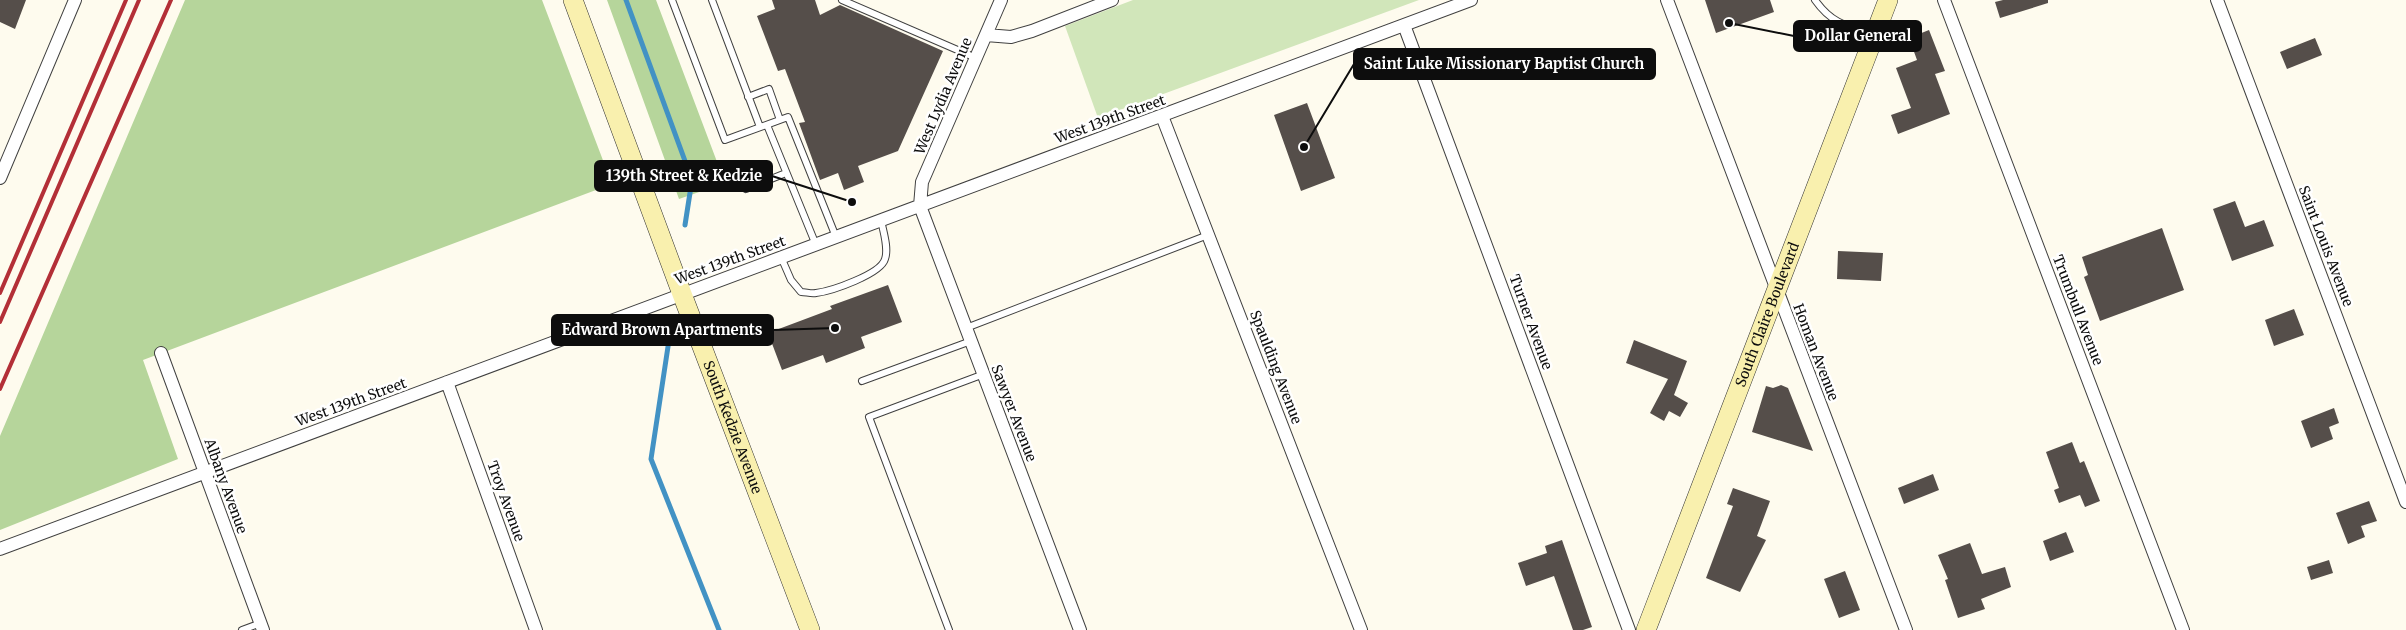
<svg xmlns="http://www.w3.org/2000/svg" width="2406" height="630" viewBox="0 0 2406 630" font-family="Merriweather,serif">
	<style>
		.green { fill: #d1e6ba }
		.forest { fill: #b6d59b }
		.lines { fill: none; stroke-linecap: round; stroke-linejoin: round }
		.stream { stroke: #4292c4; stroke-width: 5 }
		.building { fill: #554e4a }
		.lane-casing { stroke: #404040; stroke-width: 8 }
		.street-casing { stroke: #404040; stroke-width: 14 }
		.secondary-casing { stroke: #2f2f2f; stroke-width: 20 }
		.lane { stroke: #fff; stroke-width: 6 }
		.street { stroke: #fff; stroke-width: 12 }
		.secondary { stroke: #f9f0ae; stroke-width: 19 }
		.rail { stroke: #b32f37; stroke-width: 4 }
		.labels { text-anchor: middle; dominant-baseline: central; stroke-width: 5; stroke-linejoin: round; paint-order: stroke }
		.street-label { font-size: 14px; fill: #0d0d0d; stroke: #fff }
		.leader { fill: none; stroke: #0d0d0d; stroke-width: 2 }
		.callout-dot { fill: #0d0d0d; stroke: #fff; stroke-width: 2 }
		.callout { fill: #0d0d0d; stroke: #0d0d0d; stroke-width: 2 }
		.callout-label { font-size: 15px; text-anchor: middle; font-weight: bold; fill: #fff }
	</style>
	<rect width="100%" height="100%" fill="#fefbee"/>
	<path class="green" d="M1133 0H1419L1098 118 1065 26Z"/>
	<path class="forest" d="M185 0H542L612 184 143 360 178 459 0 530V436Z
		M607 0H656L725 183 679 199Z"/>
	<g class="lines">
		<path class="stream" d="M626 0 692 180 685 225
			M669 340 651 459 719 630"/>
	</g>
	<path class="building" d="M0 0H26L15 29 0 22Z
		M772 0H815L820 15 840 5 943 51 898 151 858 166 864 182 844 190 838 173 820 180 799 123 805 122 785 69 778 71 757 16 775 9Z
		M1705 0H1770L1774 12 1716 33Z
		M2003 0H2048V3L2000 18 1995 2Z
		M1929 30 1945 71 1935 74 1950 114 1898 134 1891 115 1911 108 1896 68 1917 60 1909 38Z
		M2315 38 2322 55 2287 69 2280 52Z
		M1307 103 1335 178 1301 191 1274 115Z
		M2235 201 2245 227 2264 220 2274 246 2232 261 2213 209Z
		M2162 228 2184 290 2100 321 2084 277 2088 275 2082 257Z
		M1838 251 1883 253 1881 281 1837 279Z
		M888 285 902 322 861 337 865 348 826 363 823 355 782 370 768 333 832 309 830 306Z
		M2294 309 2304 335 2274 346 2265 320Z
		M1634 340 1687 361 1674 395 1688 403 1680 417 1669 411 1664 421 1650 413 1668 379 1626 363Z
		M1781 385 1788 388 1813 451 1752 432 1766 386 1773 388Z
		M2334 408 2339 423 2329 427 2333 439 2311 448 2301 421Z
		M2072 442 2080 463 2084 461 2100 501 2085 507 2080 495 2059 503 2054 490 2059 488 2046 452Z
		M1933 474 1939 490 1904 504 1898 488Z
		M1733 488 1770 501 1757 536 1766 540 1740 592 1706 578 1733 506 1727 504Z
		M2369 501 2377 521 2361 526 2365 537 2348 544 2336 513Z
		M2066 532 2074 552 2050 561 2043 541Z
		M1562 540 1592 627 1583 630H1573L1554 576 1526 586 1518 563 1547 553 1545 546Z
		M1970 543 1982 574 2005 567 2011 587 1981 599 1985 609 1958 618 1945 580 1948 579 1938 555Z
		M2329 560 2333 573 2311 580 2307 567Z
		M1845 571 1860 610 1839 618 1824 579Z"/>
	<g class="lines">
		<g class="lane-casing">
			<path id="lane" d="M672 0 725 140 788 117 836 237
				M712 0 760 127
				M842 0 976 58
				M1815 0C1832 24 1847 26 1874 34
				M748 97 769 89 780 120
				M767 125 816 245
				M746 189 786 173
				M781 257 791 280 801 292C806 292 811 294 816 293 832 291 881 274 885 259 889 248 883 231 881 220
				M966 328 1208 235
				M862 381 971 341
				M242 630 261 623
				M949 630 869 417 984 374"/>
		</g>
		<g class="street-casing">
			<path id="street" d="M1001 0 922 182 920 206 1080 630
				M1667 0 1906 630
				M1944 0 2183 630
				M2217 0 2406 502
				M1404 25 1629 630
				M986 35 1011 37 1032 31 1112 0
				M1162 116 1361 630
				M0 178 75 0
				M161 353 263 630
				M447 382 536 630
				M0 549 1471 0"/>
		</g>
		<g class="secondary-casing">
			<g id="secondary">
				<path id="s1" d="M573 0 682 294 810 630"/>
				<path id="s2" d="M1646 630 1888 0"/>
			</g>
		</g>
		<use href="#lane" class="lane"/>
		<use href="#street" class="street"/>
		<use href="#secondary" class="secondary"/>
		<path class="rail" d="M0 293 126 0
			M0 322 139 0
			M0 389 171 0"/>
	</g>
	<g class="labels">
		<g class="street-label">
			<text transform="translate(943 96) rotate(-67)">West Lydia Avenue</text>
			<text transform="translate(1110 119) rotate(-20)">West 139th Street</text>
			<text transform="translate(2326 246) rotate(69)">Saint Louis Avenue</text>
			<text transform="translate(730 260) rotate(-20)">West 139th Street</text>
			<text transform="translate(2078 310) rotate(69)">Trumbull Avenue</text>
			<text stroke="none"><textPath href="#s2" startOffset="338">South Claire Boulevard</textPath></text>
			<text transform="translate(1531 322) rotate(70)">Turner Avenue</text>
			<text transform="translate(1816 352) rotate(69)">Homan Avenue</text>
			<text transform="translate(1276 367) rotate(69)">Spaulding Avenue</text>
			<text transform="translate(351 402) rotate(-20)">West 139th Street</text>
			<text transform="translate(1014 413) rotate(69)">Sawyer Avenue</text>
			<text stroke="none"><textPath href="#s1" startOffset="456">South Kedzie Avenue</textPath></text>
			<text transform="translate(226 486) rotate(70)">Albany Avenue</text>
			<text transform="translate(506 501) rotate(70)">Troy Avenue</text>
		</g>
	</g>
	<path class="leader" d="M1729 23L1794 36M1304 147L1354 64M852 202L772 176M835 328L773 330"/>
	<g class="callout-dot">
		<circle cx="1729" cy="23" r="5"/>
		<circle cx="1304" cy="147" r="5"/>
		<circle cx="852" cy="202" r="5"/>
		<circle cx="835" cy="328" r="5"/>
	</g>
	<g class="callout">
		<rect x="1794" y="21" width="127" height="30" rx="5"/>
		<rect x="1354" y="49" width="301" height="30" rx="5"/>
		<rect x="595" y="161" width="177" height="30" rx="5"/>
		<rect x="552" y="315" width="221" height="30" rx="5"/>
	</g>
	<g class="callout-label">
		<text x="1858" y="41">Dollar General</text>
		<text x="1504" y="69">Saint Luke Missionary Baptist Church</text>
		<text x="684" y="181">139th Street &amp; Kedzie</text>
		<text x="662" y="335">Edward Brown Apartments</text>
	</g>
</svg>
